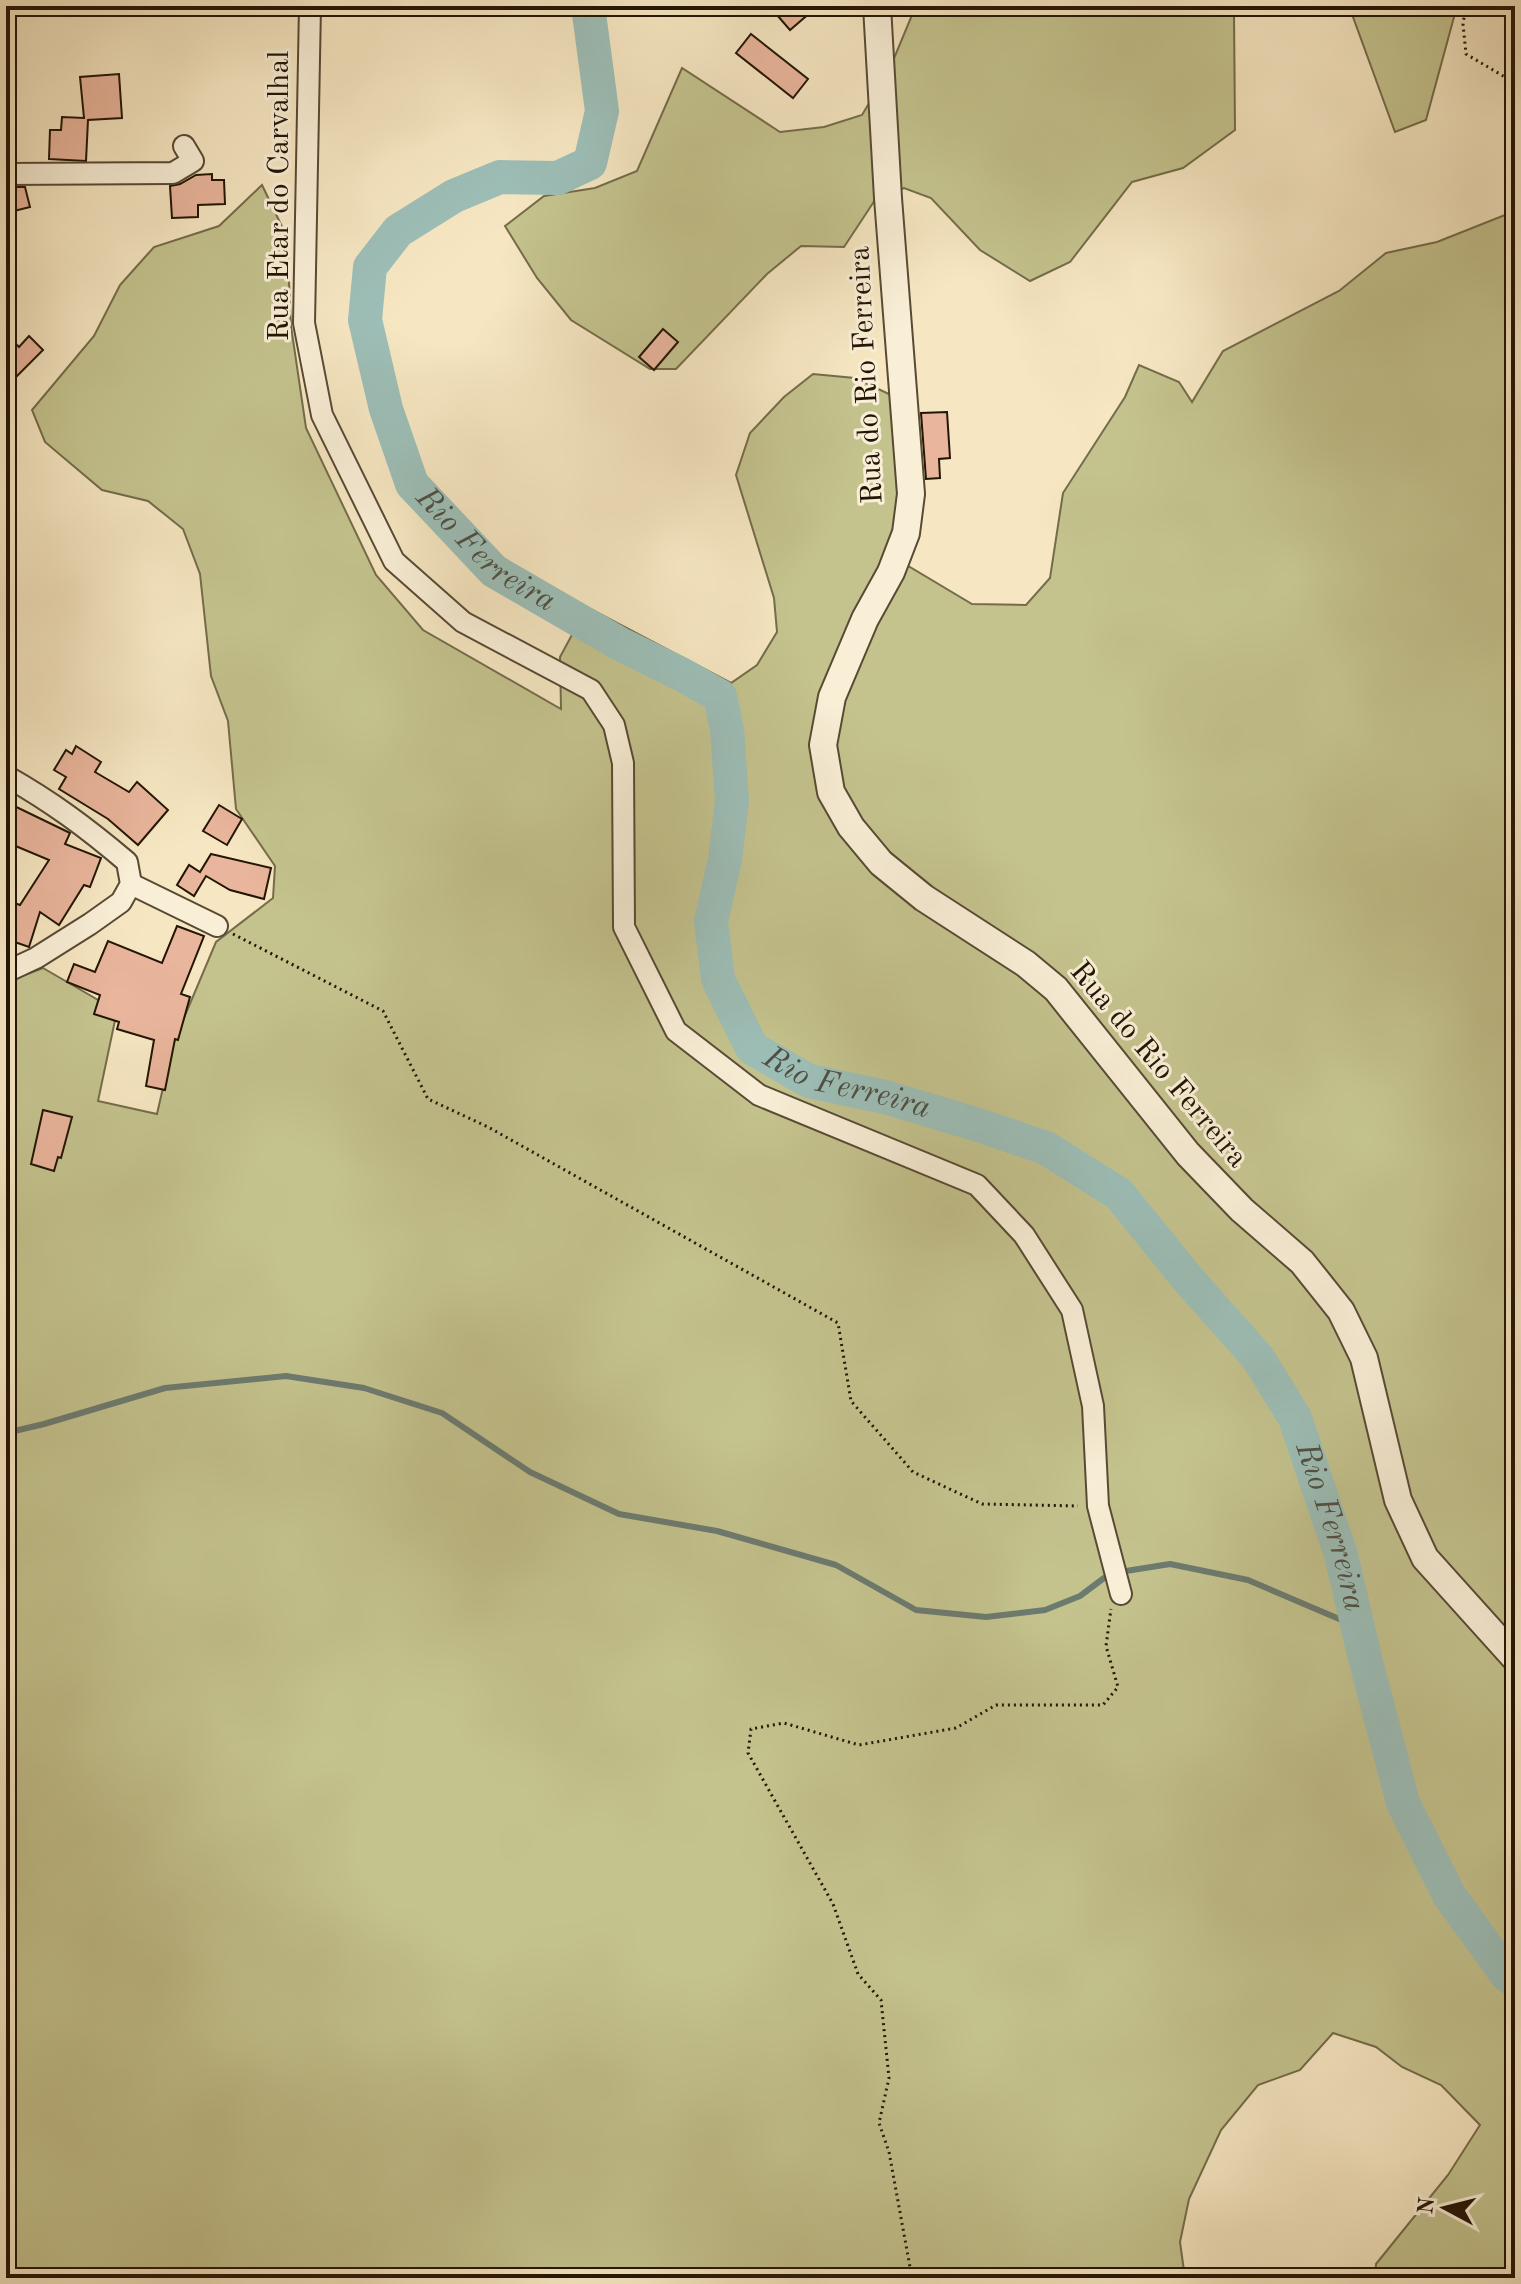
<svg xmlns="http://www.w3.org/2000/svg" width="1521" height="2284" viewBox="0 0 1521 2284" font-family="'Old Standard TT',serif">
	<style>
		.green { fill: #c4c38e; stroke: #746c4a; stroke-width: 2 }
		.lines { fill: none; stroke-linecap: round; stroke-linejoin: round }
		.stream { stroke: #6c7b70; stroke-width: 6 }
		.river { stroke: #9dbfb8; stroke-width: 34 }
		.building { fill: #e9b59c; stroke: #231505; stroke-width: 2 }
		.minor-casing { stroke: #584a34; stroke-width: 24 }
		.tertiary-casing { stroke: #584a34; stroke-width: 30 }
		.path { stroke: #231505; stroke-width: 3; stroke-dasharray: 2 4; stroke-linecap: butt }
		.minor { stroke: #f9efd7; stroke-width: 20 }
		.tertiary { stroke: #f9efd7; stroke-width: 26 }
		.labels { text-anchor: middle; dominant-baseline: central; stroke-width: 6; stroke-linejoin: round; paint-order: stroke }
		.street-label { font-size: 30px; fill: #231505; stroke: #f9efd7 }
		.water-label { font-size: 32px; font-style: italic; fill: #4e5044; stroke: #f9efd7 }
	</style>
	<rect width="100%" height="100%" fill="#f6e7c2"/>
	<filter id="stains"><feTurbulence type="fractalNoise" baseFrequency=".0025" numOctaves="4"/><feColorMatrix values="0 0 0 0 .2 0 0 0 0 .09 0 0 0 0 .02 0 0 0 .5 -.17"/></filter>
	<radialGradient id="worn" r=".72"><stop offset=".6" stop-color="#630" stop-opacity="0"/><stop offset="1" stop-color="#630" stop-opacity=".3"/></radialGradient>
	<path class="green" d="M919 6H1232L1234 14 1235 130 1183 168 1132 182 1070 262 1030 281 980 250 931 198 904 188 875 200 844 247 801 246 767 274 676 369H650L571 320 537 278 505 226 544 196 595 188 637 171 682 68 780 132 824 127 862 115 890 68 912 15Z
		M1349 6H1457L1426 120 1395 132Z
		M262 185 287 237 291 326 306 428 376 575 423 630 561 709 560 657 587 607 731 683 757 665 777 632 774 598 736 475 750 433 784 397 813 374 855 378 891 395 898 456V503L890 544 900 561 972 604 1026 605 1050 578 1063 493 1125 397 1139 365 1179 382 1192 402 1223 351 1339 291 1386 253 1437 242 1515 211V2278H1375L1376 2264 1448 2175 1480 2125 1441 2085 1402 2067 1376 2047 1333 2033 1300 2070 1258 2085 1221 2130 1189 2199 1180 2242 1185 2278H6V982L43 968 117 1011 98 1101 157 1114 173 1044 216 942 273 898 275 866 236 809 228 721 211 676 200 574 183 529 148 501 102 490 45 442 32 410 94 336 120 285 154 247 219 226Z"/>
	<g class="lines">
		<path class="stream" d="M6 1433 44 1424 165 1388 286 1376 364 1388 442 1413 530 1472 619 1514 717 1531 836 1565 916 1610 986 1617 1045 1610 1080 1596 1104 1578
			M1126 1571 1170 1564 1248 1580 1358 1627"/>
		<path class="river" id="s1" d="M588 6 602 111 590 163 558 178 500 177 454 196 398 231 370 267 365 320 386 409 412 484 494 571 620 644 681 674 720 696 727 730 732 801 725 859 711 921 718 979 752 1048 809 1081 885 1097 975 1124 1046 1148 1119 1194 1187 1278 1258 1358 1295 1418 1341 1555 1365 1658 1403 1803 1449 1895 1506 1974 1515 1981"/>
	</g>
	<path class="building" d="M787 6H818L790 30 777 15Z
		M751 34 808 79 793 98 736 53Z
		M119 74 122 118 88 120 86 161 49 159 50 130H61L62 117 84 118 80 77Z
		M212 174V180H224L225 204 198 205V217L172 218 170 186 180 184 196 175Z
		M6 187H25L30 207 6 213Z
		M663 329 678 342 654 370 639 357Z
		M6 334 19 347 29 336 43 350 6 387Z
		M947 412 950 458 939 459 940 478 926 479 921 413Z
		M76 746 101 762 95 772 129 792 137 782 168 810 138 845 108 819 59 789 66 777 54 770 66 750 72 754Z
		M6 802 68 832 70 833 65 844 101 858 90 887 84 885 59 925 40 912 29 947 6 939V900L20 905 49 860 6 842Z
		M219 805 242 819 227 845 203 831Z
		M211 854 271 868 264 899 230 890 206 876 194 896 177 885 189 865 200 872Z
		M177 926 204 936 181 994 190 997 178 1040 175 1039 165 1090 146 1086 154 1040 117 1029 119 1022 94 1014 100 995 67 982 74 964 95 972 108 941 162 963Z
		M43 1110 72 1117 61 1158 58 1157 54 1171 31 1164Z"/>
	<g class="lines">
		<g class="minor-casing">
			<path id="minor" d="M310 6 304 323 322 415 394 561 463 622 591 690 614 725 623 763 624 927 676 1031 759 1095 977 1185 1024 1235 1072 1310 1093 1406 1098 1506 1121 1594
				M6 174 173 173 193 161 184 146
				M6 776C52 802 87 828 127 862L131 884
				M131 884 217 926
				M6 972 36 958 90 924 121 902 131 884"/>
		</g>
		<g class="tertiary-casing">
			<path id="tertiary" d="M877 6 888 198 911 494 906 533 891 572 865 619 832 697 823 745 831 792 851 827 881 863 924 898 1026 964 1056 989 1188 1154 1242 1210 1302 1262 1341 1311 1364 1358 1398 1500 1425 1558 1515 1658"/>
		</g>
		<path class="path" d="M1466 6 1463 24 1466 54 1515 83
			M233 934 383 1011 428 1099 488 1127 838 1323 851 1401 913 1472 982 1504 1078 1506
			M912 2278 889 2152 879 2123 889 2078 881 2000 858 1974 833 1904 748 1753 751 1729 784 1723 859 1745 956 1728 996 1705H1103L1118 1687 1106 1646 1111 1609"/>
		<use href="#minor" class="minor"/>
		<use href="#tertiary" class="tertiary"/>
	</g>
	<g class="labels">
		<g class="street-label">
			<text transform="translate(280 196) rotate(-90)">Rua Etar do Carvalhal</text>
			<text transform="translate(867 375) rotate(-93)">Rua do Rio Ferreira</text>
			<text transform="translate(1158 1065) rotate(50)">Rua do Rio Ferreira</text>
		</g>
		<g class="water-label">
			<text stroke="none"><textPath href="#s1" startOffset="738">Rio Ferreira</textPath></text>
			<text stroke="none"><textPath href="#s1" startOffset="1482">Rio Ferreira</textPath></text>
			<text stroke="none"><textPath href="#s1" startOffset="2178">Rio Ferreira</textPath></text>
		</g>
	</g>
	<rect width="1521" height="2284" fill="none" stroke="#f6e7c2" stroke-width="32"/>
	<rect x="8" y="8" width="1505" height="2268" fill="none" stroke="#231505" stroke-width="4"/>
	<rect x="16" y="16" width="1489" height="2252" fill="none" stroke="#231505" stroke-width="2"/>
	<g transform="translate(1445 2208) rotate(277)" stroke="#f9efd7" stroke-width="6" paint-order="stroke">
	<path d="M0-6L14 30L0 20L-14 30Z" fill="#231505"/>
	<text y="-12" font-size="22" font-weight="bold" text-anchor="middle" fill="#231505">N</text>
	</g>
	<rect width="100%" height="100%" filter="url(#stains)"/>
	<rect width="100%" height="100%" fill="url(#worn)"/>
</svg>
